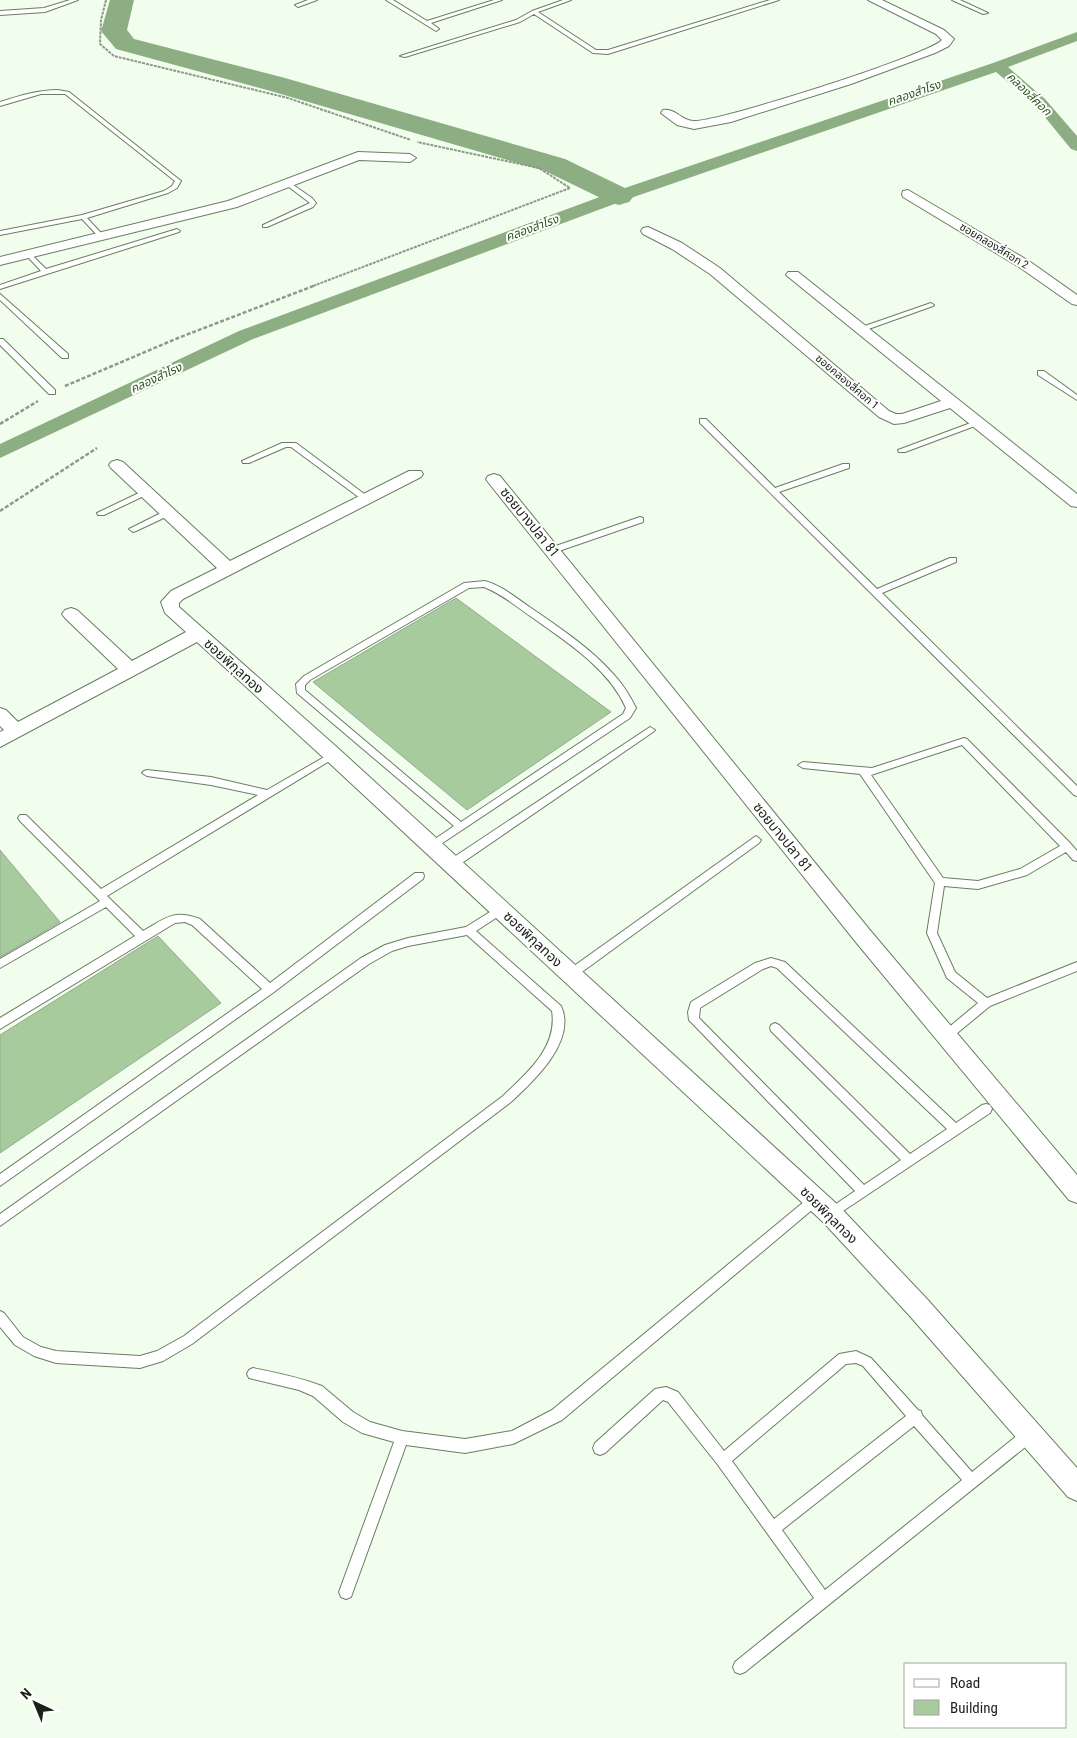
<svg xmlns="http://www.w3.org/2000/svg" width="1077" height="1738" viewBox="0 0 1077 1738" font-family="'Roboto Condensed','Noto Sans Thai',sans-serif">
	<style>
		.lines { fill: none; stroke-linecap: round; stroke-linejoin: round }
		.canal { fill: #8cae82; fill-rule: evenodd }
		.river { fill: #8cae82; fill-rule: evenodd }
		.building { fill: #a8cb9e; stroke: #95aa8f }
		.service-casing { stroke: #697d64; stroke-width: 2 }
		.minor-casing { stroke: #697d64; stroke-width: 2 }
		.path-far1 { stroke: #8f998b; stroke-width: 2; stroke-dasharray: 3 1; stroke-linecap: butt }
		.path { stroke: #8f998b; stroke-width: 2.5; stroke-dasharray: 4 2; stroke-linecap: butt }
		.service { fill: #fff; fill-rule: evenodd }
		.minor { fill: #fff; fill-rule: evenodd }
		.labels { text-anchor: middle; dominant-baseline: central; stroke-width: 4; stroke-linejoin: round; paint-order: stroke }
		.far-street-label { font-size: 11px; fill: #1a2117; stroke: #fff }
		.far-water-label { font-size: 12px; font-style: italic; fill: #2a571b; stroke: #fff }
		.street-label { font-size: 14px; fill: #1a2117; stroke: #fff }
	</style>
	<rect width="100%" height="100%" fill="#f1feed"/>
	<g class="lines">
		<path class="canal" d="M1077 32V41L1008 67 1045 99 1077 136V151L1071 149 1035 105 996 72 625 200 253 339 0 458V444L239 331 613 192 993 63Z"/>
		<path class="river" d="M110 0H134L127 30 134 39 285 78 565 159 629 190 634 196 629 202 619 205 609 202 545 171 267 90 116 49 101 31Z"/>
	</g>
	<path class="building" d="M456 598 611 712 467 810 313 682Z
		M0 850 60 922 0 957Z
		M158 936 221 1003 0 1153V1035Z"/>
	<g class="lines">
		<g class="service-casing">
			<path id="service" d="M70 0H78L45 12 0 15V11L44 8Z
				M308 0H317L298 7 295 5Z
				M386 0H393L427 21 494 0H502L431 23 438 28 439 29 436 31Z
				M563 0H571L538 12 596 50H608L770 0H779L608 54 593 53 534 14 520 22 405 57 400 56 516 20 532 11Z
				M952 0H960L988 13 983 14Z
				M58 90 69 92 181 181 177 188 168 193 87 218 102 234V236H98L82 219 0 235V231L82 215 164 191 172 186 175 181 65 94H41L0 106V102C19 96 38 90 58 90Z
				M285 182H289L312 198 316 203 313 207 267 227H263V225L310 203 285 184Z
				M177 229 180 231 179 232 0 289V285L41 271 26 255V253H30L46 269Z
				M0 294 68 354V358H62L0 300Z
				M931 303 934 305 933 306 863 331 856 329Z
				M0 339H3L55 390V394H49L0 345Z
				M1038 371H1044L1077 395V400L1038 375Z
				M700 419H706L775 488 843 464H849V468L779 492 877 589 950 558H956V562L882 593 1077 786V796L1074 795 700 423Z
				M976 421H982L983 423 905 452H899L898 450Z
				M282 443H296L371 499 370 501H364L291 447H286L249 463H243L242 461Z
				M143 491H146L150 493 104 515H98L97 513Z
				M167 510 171 513 170 515 136 531 133 532 129 529Z
				M640 517 643 518V522L556 552H550L549 550 550 548Z
				M485 581C503 586 516 598 531 608 560 628 592 649 615 676 624 686 630 696 636 708L630 718 432 850 427 846 429 843 454 826 297 693 296 684 304 676 464 583ZM484 587C502 594 517 607 533 618 567 642 609 669 626 708L623 714 461 822 305 690V685L310 680 469 588Z
				M650 727 655 730 653 732 456 867H448L447 864 448 861Z
				M964 738 967 739 1070 843 1077 851V861L1073 860 1066 852 1027 875 978 889 944 886 937 933 955 972 987 998 1077 962V971L990 1006 950 1039 946 1041 942 1039 941 1036 942 1033 978 1003 947 978 927 933 935 883 860 774 803 768 798 765 803 762 872 768ZM962 745 1060 846 1020 869 978 881 943 878 871 775Z
				M333 752 336 753 338 755 336 757 107 896 143 931C166 918 173 909 200 919L270 983 415 873H423L424 876 423 879 274 992 0 1186V1174L262 989 192 925 185 922 175 923 0 1029V1018L135 936 106 907 0 968V959L100 901 20 821 18 818 20 815H26L101 889 258 795 211 785 147 776 142 773 144 771 147 770 211 777 267 790Z
				M756 836 761 840 759 843 575 977 571 978 567 977 566 974 567 971Z
				M501 905 505 906 506 909 505 912 476 931 561 1006C577 1041 534 1081 511 1102L192 1344 163 1361 140 1368 56 1363 34 1356 15 1345 0 1327V1311L4 1313 23 1337 41 1347 56 1351 140 1356 157 1351 184 1336 503 1096C527 1073 558 1047 552 1011L467 935 408 946 392 951 369 964 0 1226V1214L361 958 385 945 408 938 466 927Z
				M771 958 785 962 956 1123 982 1105 986 1104 990 1105 992 1109 990 1113 831 1219 827 1218 825 1214 827 1210 855 1191 689 1020 688 1012 691 1002 755 963ZM771 966 777 968 947 1129 910 1154 779 1025 775 1023 771 1025 770 1028 771 1031 901 1160 864 1185 699 1018 700 1008 763 969Z
				M815 1195 819 1196 821 1200 819 1204 562 1420 513 1444 465 1453 406 1445 351 1597 346 1599 341 1597 339 1592 394 1442 362 1433 343 1422 313 1396 299 1390 249 1378 247 1374 249 1370 253 1368C277 1373 299 1377 322 1386L353 1412 370 1422 402 1431 465 1439 512 1431 552 1410 811 1196Z
				M856 1351 871 1358 918 1410 921 1411 922 1415 972 1472 1024 1430 1029 1428 1034 1430 1036 1435 1034 1440 745 1672 740 1674 735 1672 733 1667 735 1662 814 1598 718 1465 668 1402 663 1400 605 1453 600 1455 595 1453 593 1448 595 1443 655 1389 666 1387 678 1392 724 1451 839 1354ZM856 1363 863 1366 906 1416 774 1519 732 1461 846 1364ZM914 1426 962 1480 825 1590 782 1530Z"/>
		</g>
		<g class="minor-casing">
			<path id="minor" d="M868 0H882L944 30 954 39 949 46 935 53 851 84 731 122 694 129 677 125 661 113 663 110C675 108 682 121 694 121 719 122 929 55 942 40L936 34Z
				M358 152 410 154 416 158 410 162 359 160 237 207 0 265V257L228 201Z
				M908 190 1029 261 1077 295V305L1072 304 1019 267 903 197 902 194 903 191Z
				M648 227 682 243 720 268 889 411 896 414H902L941 401 786 275 788 272H798L1077 494V507L1071 506 950 408 904 423 894 424 879 417 710 274 672 249 643 234 641 231 643 228Z
				M117 460 123 462 230 561 409 471H421L423 474 421 477 183 599 179 603V607L340 750 839 1206 927 1299 1077 1468V1501L1068 1497 909 1315 823 1222 326 760 197 642 0 747V732L4 730 0 726V708L6 710 18 722 118 669 65 618 62 614 65 610 71 608 77 610 132 661 186 632 165 613 161 602 171 591 217 568 111 468 109 465 111 462Z
				M494 474 500 476 869 929 1077 1175V1203L1069 1200 855 941 488 482 486 479 488 476Z"/>
		</g>
		<path class="path-far1" d="M106 0 101 20 100 44 114 56 288 98 411 140
			M313 286 570 188 539 168 417 142"/>
		<path class="path" d="M65 386 178 338 316 285
			M0 424 38 401
			M0 511 97 448"/>
		<use href="#service" class="service"/>
		<use href="#minor" class="minor"/>
	</g>
	<g class="labels">
		<g class="far-street-label">
			<text transform="translate(994 246) rotate(31)">ซอยคลองสี่ศอก 2</text>
			<text transform="translate(847 382) rotate(40)">ซอยคลองสี่ศอก 1</text>
		</g>
		<g class="far-water-label">
			<text transform="translate(914 93) rotate(-19)">คลองสำโรง</text>
			<text transform="translate(1029 94) rotate(44)">คลองสี่ศอก</text>
			<text transform="translate(532 228) rotate(-20)">คลองสำโรง</text>
			<text transform="translate(156 378) rotate(-25)">คลองสำโรง</text>
		</g>
		<g class="street-label">
			<text transform="translate(530 522) rotate(51)">ซอยบางปลา 81</text>
			<text transform="translate(234 666) rotate(42)">ซอยพิกุลทอง</text>
			<text transform="translate(783 837) rotate(51)">ซอยบางปลา 81</text>
			<text transform="translate(533 939) rotate(43)">ซอยพิกุลทอง</text>
			<text transform="translate(829 1215) rotate(45)">ซอยพิกุลทอง</text>
		</g>
	</g>
	<rect x="904" y="1663" width="162" height="65" fill="#ffffff" stroke="#a3a6a2"/>
	<rect x="914" y="1679" width="25" height="8" fill="#ffffff" stroke="#a3a6a2"/>
	<text x="950" y="1688" font-size="15" fill="#1a2117">Road</text>
	<rect x="914" y="1700" width="25" height="15" fill="#a8cb9e" stroke="#a3a6a2"/>
	<text x="950" y="1713" font-size="15" fill="#1a2117">Building</text>
	<g transform="translate(35 1703) rotate(316)" stroke="#ffffff" stroke-width="4" paint-order="stroke">
	<path d="M0-4L9 19L0 12L-9 19Z" fill="#1a2117"/>
	<text y="-8" font-size="14" font-weight="bold" text-anchor="middle" fill="#1a2117">N</text>
	</g>
</svg>
